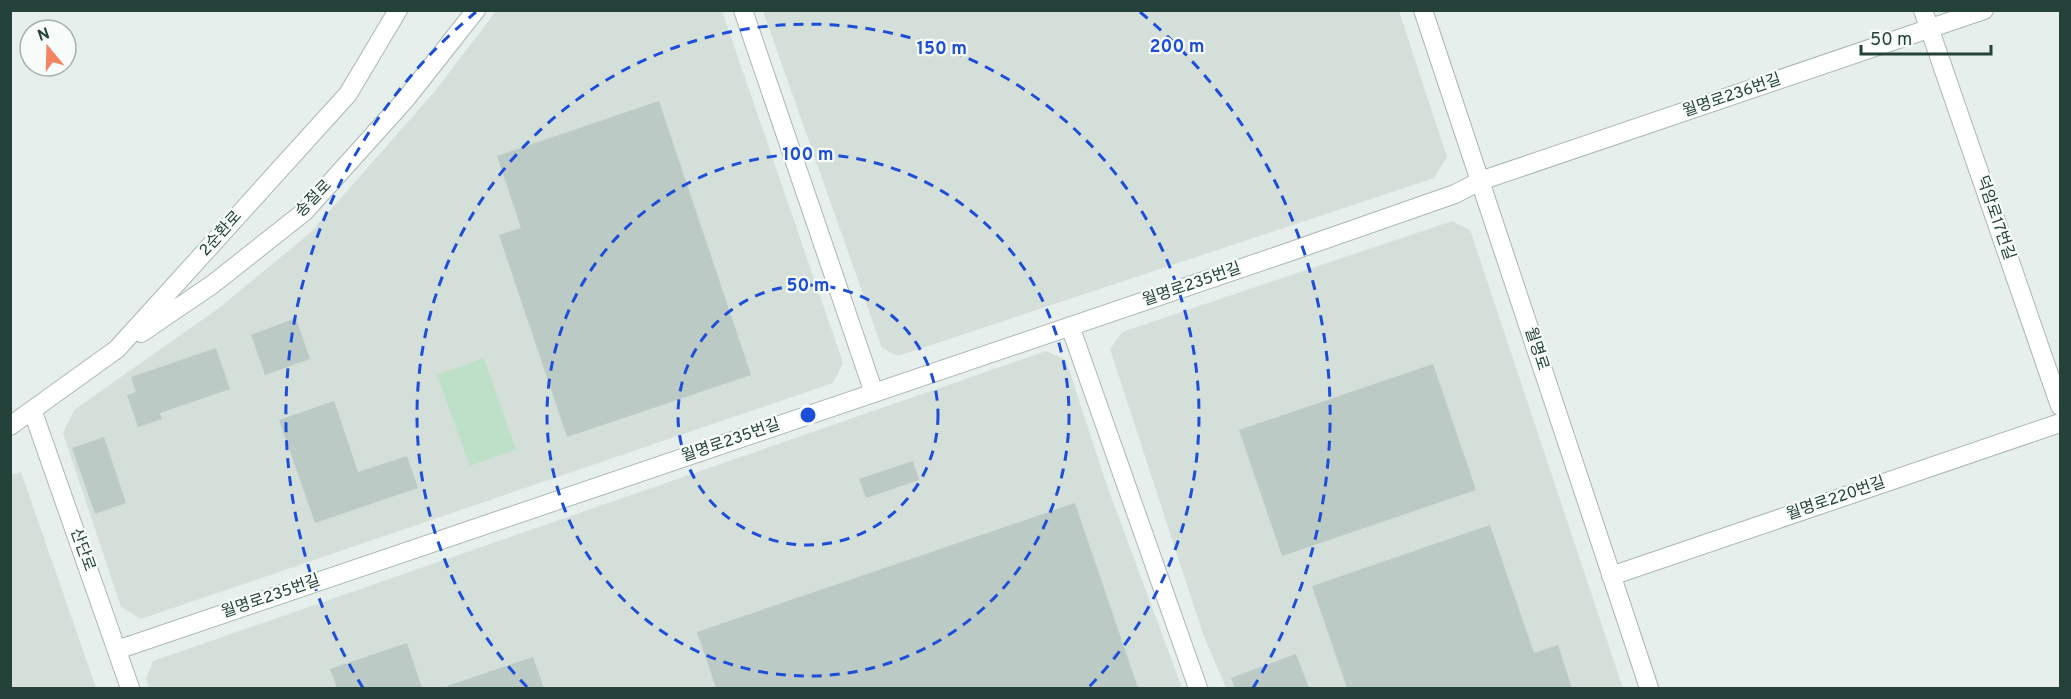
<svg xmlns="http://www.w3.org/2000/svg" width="2071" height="699" viewBox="0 0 2071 699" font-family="Overpass,'Noto Sans KR',sans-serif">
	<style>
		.built { fill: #d4dfda }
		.green { fill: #bfe0c8 }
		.building { fill: #bbcac4 }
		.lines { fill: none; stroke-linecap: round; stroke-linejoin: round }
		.minor-casing { stroke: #a8b8b2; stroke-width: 20 }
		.minor { stroke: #fff; stroke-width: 18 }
		.ring { fill: none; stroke: #1d4ed8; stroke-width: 3; stroke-dasharray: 10 8 }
		.labels { text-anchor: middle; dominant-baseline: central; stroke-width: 4.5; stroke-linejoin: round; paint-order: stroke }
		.street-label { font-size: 16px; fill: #24423a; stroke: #f7fbf9 }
		.centre { fill: #1d4ed8; stroke: #f7fbf9; stroke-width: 3 }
		.ring-label { font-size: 18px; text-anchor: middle; font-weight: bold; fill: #1d4ed8; stroke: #f7fbf9; stroke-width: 4.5; stroke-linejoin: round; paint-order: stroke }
	</style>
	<rect width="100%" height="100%" fill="#e6efeb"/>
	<path class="built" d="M496 11H722L843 363 833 383 141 619 121 607 63 433 74 410 219 308 311 232 436 90Z
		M763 11H1399L1447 157 1434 178 898 356 882 348Z
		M1452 221 1470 230 1623 688H1226L1203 634 1110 349 1122 332Z
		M1046 351 1066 360 1105 480 1182 688H149L146 679 153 661Z
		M21 472 96 688H11V475Z"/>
	<path class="green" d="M484 358 516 450 470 466 437 375Z"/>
	<path class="building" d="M659 101 751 375 567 437 499 235 521 228 497 156Z
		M296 318 310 359 265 375 251 335Z
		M216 348 230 389 160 413 162 419 138 427 127 395 136 392 131 377Z
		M1433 364 1476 490 1282 556 1239 430Z
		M334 401 358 472 407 456 418 488 315 523 279 420Z
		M104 437 126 503 95 514 72 448Z
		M913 461 919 480 866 498 859 479Z
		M1075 503 1138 688H716L697 632Z
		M1490 525 1534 653 1558 645 1572 688H1347L1312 586Z
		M407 643 422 688H337L330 669Z
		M1296 654 1309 688H1235L1231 678Z
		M533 657 544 688H448L447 686Z"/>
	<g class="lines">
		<g class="minor-casing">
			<path id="minor" d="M743 10 874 393
				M1423 10 1649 688
				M1923 10 2060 406
				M1070 326 1198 688
				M141 333 213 284 304 212 405 100 476 10
				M33 412 130 688
				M10 426 117 349 348 94 398 10
				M1611 576 2060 423
				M117 650 1286 253 1455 194 1480 181 1984 10"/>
		</g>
		<use href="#minor" class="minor"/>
	</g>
	<g class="ring">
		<circle cx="808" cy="415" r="130"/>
		<circle cx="808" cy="415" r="261"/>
		<path d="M527 687A391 391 0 1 1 1089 687"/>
		<path d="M363 688A522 522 0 0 1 476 12M1140 12A522 522 0 0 1 1253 688"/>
	</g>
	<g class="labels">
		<g class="street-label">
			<text transform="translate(1732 96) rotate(-19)">월명로236번길</text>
			<text transform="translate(314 199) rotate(-46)">송절로</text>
			<text transform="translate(1995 218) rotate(71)">덕암로17번길</text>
			<text transform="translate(221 234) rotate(-48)">2순환로</text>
			<text transform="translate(1192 285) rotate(-19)">월명로235번길</text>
			<text transform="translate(1536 349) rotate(72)">월명로</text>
			<text transform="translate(731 441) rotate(-19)">월명로235번길</text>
			<text transform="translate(1836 499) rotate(-19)">월명로220번길</text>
			<text transform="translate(82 550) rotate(70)">산단로</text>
			<text transform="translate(271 597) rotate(-19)">월명로235번길</text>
		</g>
	</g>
	<circle cx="808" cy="415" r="9" class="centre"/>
	<g class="ring-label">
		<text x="1177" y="52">200 m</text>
		<text x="942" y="54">150 m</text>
		<text x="808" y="160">100 m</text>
		<text x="808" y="291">50 m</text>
	</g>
	<rect width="2071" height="699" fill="none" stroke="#24423a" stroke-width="24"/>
	<g transform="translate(48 48) rotate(341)"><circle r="28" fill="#f7fbf9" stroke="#a3b1ad" stroke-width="1.5"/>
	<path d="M0-4.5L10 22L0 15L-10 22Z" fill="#f4845f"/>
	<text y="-9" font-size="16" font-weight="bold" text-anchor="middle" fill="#24423a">N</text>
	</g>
	<path d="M1861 45v9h130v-9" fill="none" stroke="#24423a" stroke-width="3"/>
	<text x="1870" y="45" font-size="18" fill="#24423a" stroke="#f7fbf9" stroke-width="4.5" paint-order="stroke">50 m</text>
</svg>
